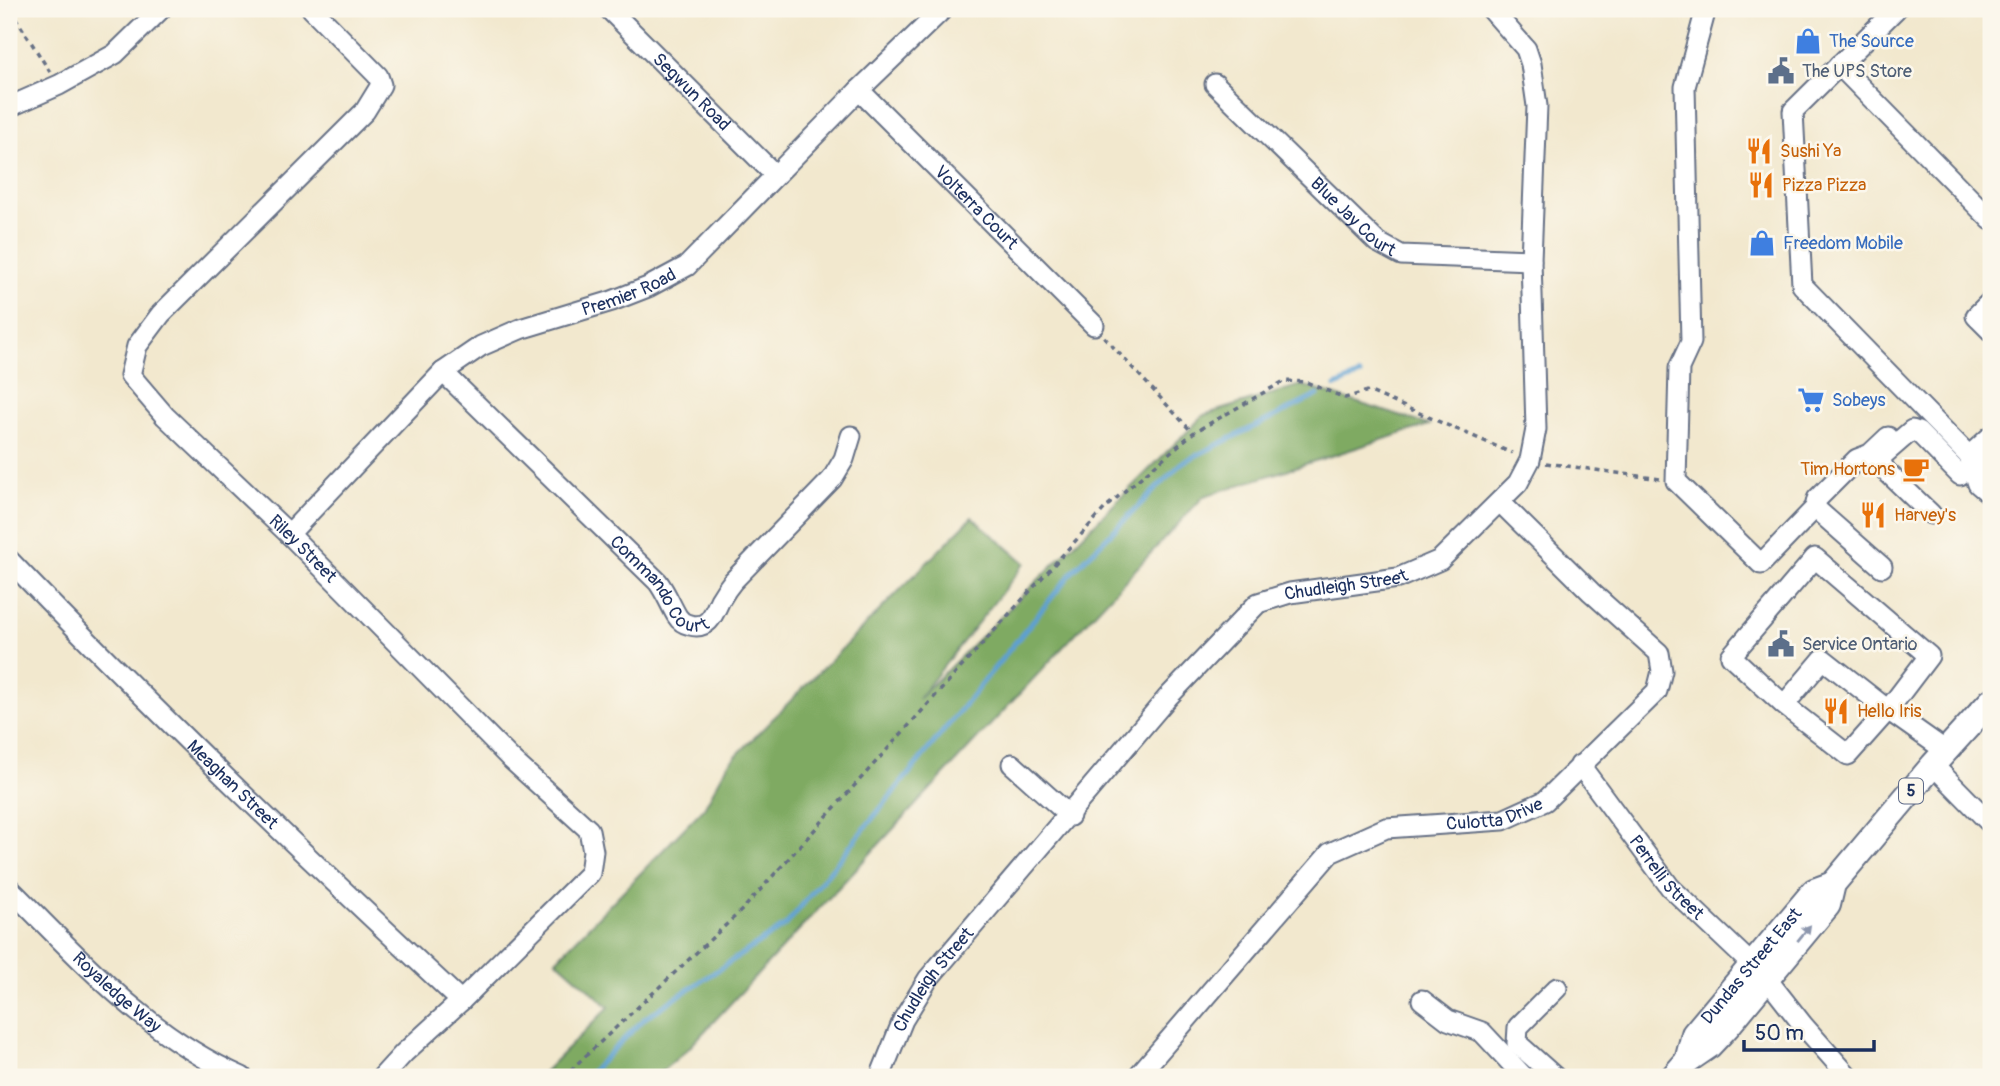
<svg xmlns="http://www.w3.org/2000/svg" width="2000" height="1086" viewBox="0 0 2000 1086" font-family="Pangolin,sans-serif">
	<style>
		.forest { fill: #7faa62; stroke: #4d6c60; stroke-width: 2 }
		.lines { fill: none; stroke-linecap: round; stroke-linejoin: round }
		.stream { stroke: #5da0d1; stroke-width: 5 }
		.minor-casing { stroke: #667085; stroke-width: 23 }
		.major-casing { stroke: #667085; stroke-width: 28 }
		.path { stroke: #667085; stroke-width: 3.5; stroke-dasharray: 5 5; stroke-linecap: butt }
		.minor { stroke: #fff; stroke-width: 19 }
		.major { stroke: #fff; stroke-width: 24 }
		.oneway { fill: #8d97ae }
		.labels { text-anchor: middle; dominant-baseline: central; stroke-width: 5; stroke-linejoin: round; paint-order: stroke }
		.shield { fill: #fbf7ec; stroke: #5e6b89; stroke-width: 2 }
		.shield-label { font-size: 16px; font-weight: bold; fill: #1b2f5e }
		.shop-label { font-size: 18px; fill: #366cbe; stroke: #fbf7ec; text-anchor: start }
		.service-label { font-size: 18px; fill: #4e5e75; stroke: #fbf7ec; text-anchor: start }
		.street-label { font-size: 18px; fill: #1b2f5e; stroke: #fbf7ec }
		.food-label { font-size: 18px; fill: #c56008; stroke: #fbf7ec; text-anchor: start }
	</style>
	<rect width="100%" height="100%" fill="#fbf7ec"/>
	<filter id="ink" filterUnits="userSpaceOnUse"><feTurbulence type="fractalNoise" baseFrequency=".0143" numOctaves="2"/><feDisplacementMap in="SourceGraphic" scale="14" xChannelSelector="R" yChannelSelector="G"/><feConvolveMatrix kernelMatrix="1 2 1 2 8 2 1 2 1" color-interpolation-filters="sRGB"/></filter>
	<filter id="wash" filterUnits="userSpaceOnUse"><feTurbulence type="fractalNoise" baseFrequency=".00686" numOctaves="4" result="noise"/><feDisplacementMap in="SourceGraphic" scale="28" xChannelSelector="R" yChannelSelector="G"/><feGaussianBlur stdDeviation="1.57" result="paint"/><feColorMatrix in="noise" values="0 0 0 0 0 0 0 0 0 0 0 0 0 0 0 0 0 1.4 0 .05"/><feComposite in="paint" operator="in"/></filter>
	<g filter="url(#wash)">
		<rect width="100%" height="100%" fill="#f2e8ce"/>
		<path class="forest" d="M1301 385 1429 425 1204 496 688 1049 655 1077H539L609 1007 556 960 704 808 728 764 972 517 1025 563 918 699 1204 415Z"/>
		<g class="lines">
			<path class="stream" d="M1336 386 1360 375
				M586 1077 645 1018 786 925 1074 570 1183 462 1318 395"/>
		</g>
	</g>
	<g filter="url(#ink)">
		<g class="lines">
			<g class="minor-casing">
				<g id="minor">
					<path id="s1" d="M312 9 378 76 381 85 365 111 161 314 137 346 130 375 165 416 289 534 512 760 589 830 593 851 590 873 461 1001 404 1053 382 1077"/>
					<path id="s2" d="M609 9 775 175"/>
					<path d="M1706 9 1685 87 1691 342 1679 368 1676 481 1761 564 1815 508 1882 567"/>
					<path d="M1896 9 1793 111 1802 285 1969 456 1991 471"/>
					<path d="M1839 65 1991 220"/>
					<path id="s3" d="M1215 84 1377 242 1401 255 1531 260"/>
					<path id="s4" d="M859 90 1094 325"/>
					<path d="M9 107 59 85 115 54 161 9"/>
					<path d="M1991 301 1976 316 1991 331"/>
					<path id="s5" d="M443 372 658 582C666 593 670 604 677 616 680 621 685 624 690 625 709 630 714 613 720 600 724 593 728 587 733 581L832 479 844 459 851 436"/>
					<path d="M1969 456 1978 484 1991 495"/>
					<path d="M1969 456 1991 436"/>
					<path d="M1815 508 1817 499 1857 459 1870 454 1888 437"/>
					<path d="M1931 514 1886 471 1881 463 1882 456 1912 430 1918 432 1960 475"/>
					<path id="s6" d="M289 534 443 372 481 346 520 329 612 301 648 287 687 266 859 90 943 9"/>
					<path id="s7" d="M9 560C155 712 307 858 461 1001"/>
					<path d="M1784 705 1731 656 1815 558 1929 656 1888 710 1823 659 1784 705 1848 755 1888 710 1946 751"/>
					<path d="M1012 764 1070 816"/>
					<path id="s8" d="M1580 765 1670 887 1767 979 1803 1025 1849 1077"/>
					<path d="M1933 765 1991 824"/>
					<path id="s9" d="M9 888C82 960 146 1035 242 1077"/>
					<path d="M1422 1000 1448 1020 1482 1032 1524 1077"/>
					<path id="s10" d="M880 1077 903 1020 928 979 1168 697 1258 603 1290 593 1398 578 1440 560 1518 483 1530 460 1536 429 1531 260 1537 106 1531 64 1526 49 1491 9"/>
					<path id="s11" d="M1137 1077 1330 853 1386 828 1503 820 1545 801 1657 691 1662 671 1659 653 1591 592 1500 502"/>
					<path d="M1555 1077 1517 1043 1518 1027 1557 988"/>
				</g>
			</g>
			<g class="major-casing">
				<g id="major">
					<path id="s12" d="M1687 1061 1694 1034 1814 891 1833 884"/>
					<path d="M1673 1077 1687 1061 1709 1046 1727 1027 1828 905 1833 884 1933 765 1991 701"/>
				</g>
			</g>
			<path class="path" d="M10 9 50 72
				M1104 337 1193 433
				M1546 463 1660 479
				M563 1077 743 909 1106 507 1193 433 1284 381 1306 382 1345 398 1368 391 1512 453"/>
			<use href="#minor" class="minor"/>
			<use href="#major" class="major"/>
		</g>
		<defs><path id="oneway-solid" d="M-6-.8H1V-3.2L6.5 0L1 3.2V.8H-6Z" transform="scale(1.75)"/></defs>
		<use class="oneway" href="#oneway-solid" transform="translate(1804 933) rotate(-51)"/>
	</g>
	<defs>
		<g id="shop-bare" transform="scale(2.1)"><path d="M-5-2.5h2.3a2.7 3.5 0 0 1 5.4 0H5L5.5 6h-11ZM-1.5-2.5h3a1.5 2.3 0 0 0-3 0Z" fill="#3f7fe0" stroke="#fbf7ec" stroke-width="2.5" paint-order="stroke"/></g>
		<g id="civic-bare" transform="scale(2.1)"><path d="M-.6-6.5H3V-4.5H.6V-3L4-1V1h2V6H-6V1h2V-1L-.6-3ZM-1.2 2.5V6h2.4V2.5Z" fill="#5c6f8a" stroke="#fbf7ec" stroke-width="2.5" paint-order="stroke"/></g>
		<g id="restaurant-bare" transform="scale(2.1)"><path d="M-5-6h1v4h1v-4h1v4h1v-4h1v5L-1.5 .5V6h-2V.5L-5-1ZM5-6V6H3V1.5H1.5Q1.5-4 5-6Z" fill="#e8710a" stroke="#fbf7ec" stroke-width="2.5" paint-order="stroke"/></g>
		<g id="supermarket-bare" transform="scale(2.1)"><path d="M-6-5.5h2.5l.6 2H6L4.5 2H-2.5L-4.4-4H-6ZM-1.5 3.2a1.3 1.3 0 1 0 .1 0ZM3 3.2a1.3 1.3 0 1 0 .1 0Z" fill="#3f7fe0" stroke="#fbf7ec" stroke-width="2.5" paint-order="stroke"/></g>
		<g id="cafe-bare" transform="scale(2.1)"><path d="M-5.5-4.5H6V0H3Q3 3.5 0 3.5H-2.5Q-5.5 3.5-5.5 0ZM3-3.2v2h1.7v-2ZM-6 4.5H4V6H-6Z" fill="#e8710a" stroke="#fbf7ec" stroke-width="2.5" paint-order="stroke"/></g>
	</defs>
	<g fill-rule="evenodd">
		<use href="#shop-bare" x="1808" y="41"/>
		<use href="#civic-bare" x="1781" y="71"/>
		<use href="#restaurant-bare" x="1759" y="151"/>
		<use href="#restaurant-bare" x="1761" y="185"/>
		<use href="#shop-bare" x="1762" y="243"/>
		<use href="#supermarket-bare" x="1811" y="400"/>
		<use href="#cafe-bare" x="1916" y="469"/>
		<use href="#restaurant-bare" x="1873" y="515"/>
		<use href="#civic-bare" x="1781" y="644"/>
		<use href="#restaurant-bare" x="1836" y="711"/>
	</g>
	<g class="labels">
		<rect class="shield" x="1899" y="778.5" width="24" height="25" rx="5"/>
		<g class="shield-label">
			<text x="1911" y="791">5</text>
		</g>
		<g class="shop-label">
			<text x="1829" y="41">The Source</text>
			<text x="1783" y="243">Freedom Mobile</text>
			<text x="1832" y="400">Sobeys</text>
		</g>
		<g class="service-label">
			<text x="1802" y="71">The UPS Store</text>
			<text x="1802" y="644">Service Ontario</text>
		</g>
		<g class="street-label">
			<text stroke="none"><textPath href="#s2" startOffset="117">Segwun Road</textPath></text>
			<text stroke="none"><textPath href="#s4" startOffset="166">Volterra Court</textPath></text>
			<text stroke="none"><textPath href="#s3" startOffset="192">Blue Jay Court</textPath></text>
			<text stroke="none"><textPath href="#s6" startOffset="427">Premier Road</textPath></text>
			<text stroke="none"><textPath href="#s1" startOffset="737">Riley Street</textPath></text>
			<text stroke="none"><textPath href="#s5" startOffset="306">Commando Court</textPath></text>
			<text stroke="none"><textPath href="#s10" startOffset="700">Chudleigh Street</textPath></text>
			<text stroke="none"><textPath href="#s7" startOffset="317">Meaghan Street</textPath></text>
			<text stroke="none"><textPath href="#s11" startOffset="467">Culotta Drive</textPath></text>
			<text stroke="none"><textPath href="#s8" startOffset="142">Perrelli Street</textPath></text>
			<text stroke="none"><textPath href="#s12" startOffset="117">Dundas Street East</textPath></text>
			<text stroke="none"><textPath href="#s10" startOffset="112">Chudleigh Street</textPath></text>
			<text stroke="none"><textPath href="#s9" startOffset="150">Royaledge Way</textPath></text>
		</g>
		<g class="food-label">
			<text x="1780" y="151">Sushi Ya</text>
			<text x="1782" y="185">Pizza Pizza</text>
			<text x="1895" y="469" text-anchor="end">Tim Hortons</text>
			<text x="1894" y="515">Harvey's</text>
			<text x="1857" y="711">Hello Iris</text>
		</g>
	</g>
	<rect width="2000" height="1086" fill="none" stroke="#fbf7ec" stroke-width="35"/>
	<path d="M1744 1040v10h130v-10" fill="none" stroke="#1b2f5e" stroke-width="3.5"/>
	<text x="1755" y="1040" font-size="21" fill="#1b2f5e" stroke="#fbf7ec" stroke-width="5" paint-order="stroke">50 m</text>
</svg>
